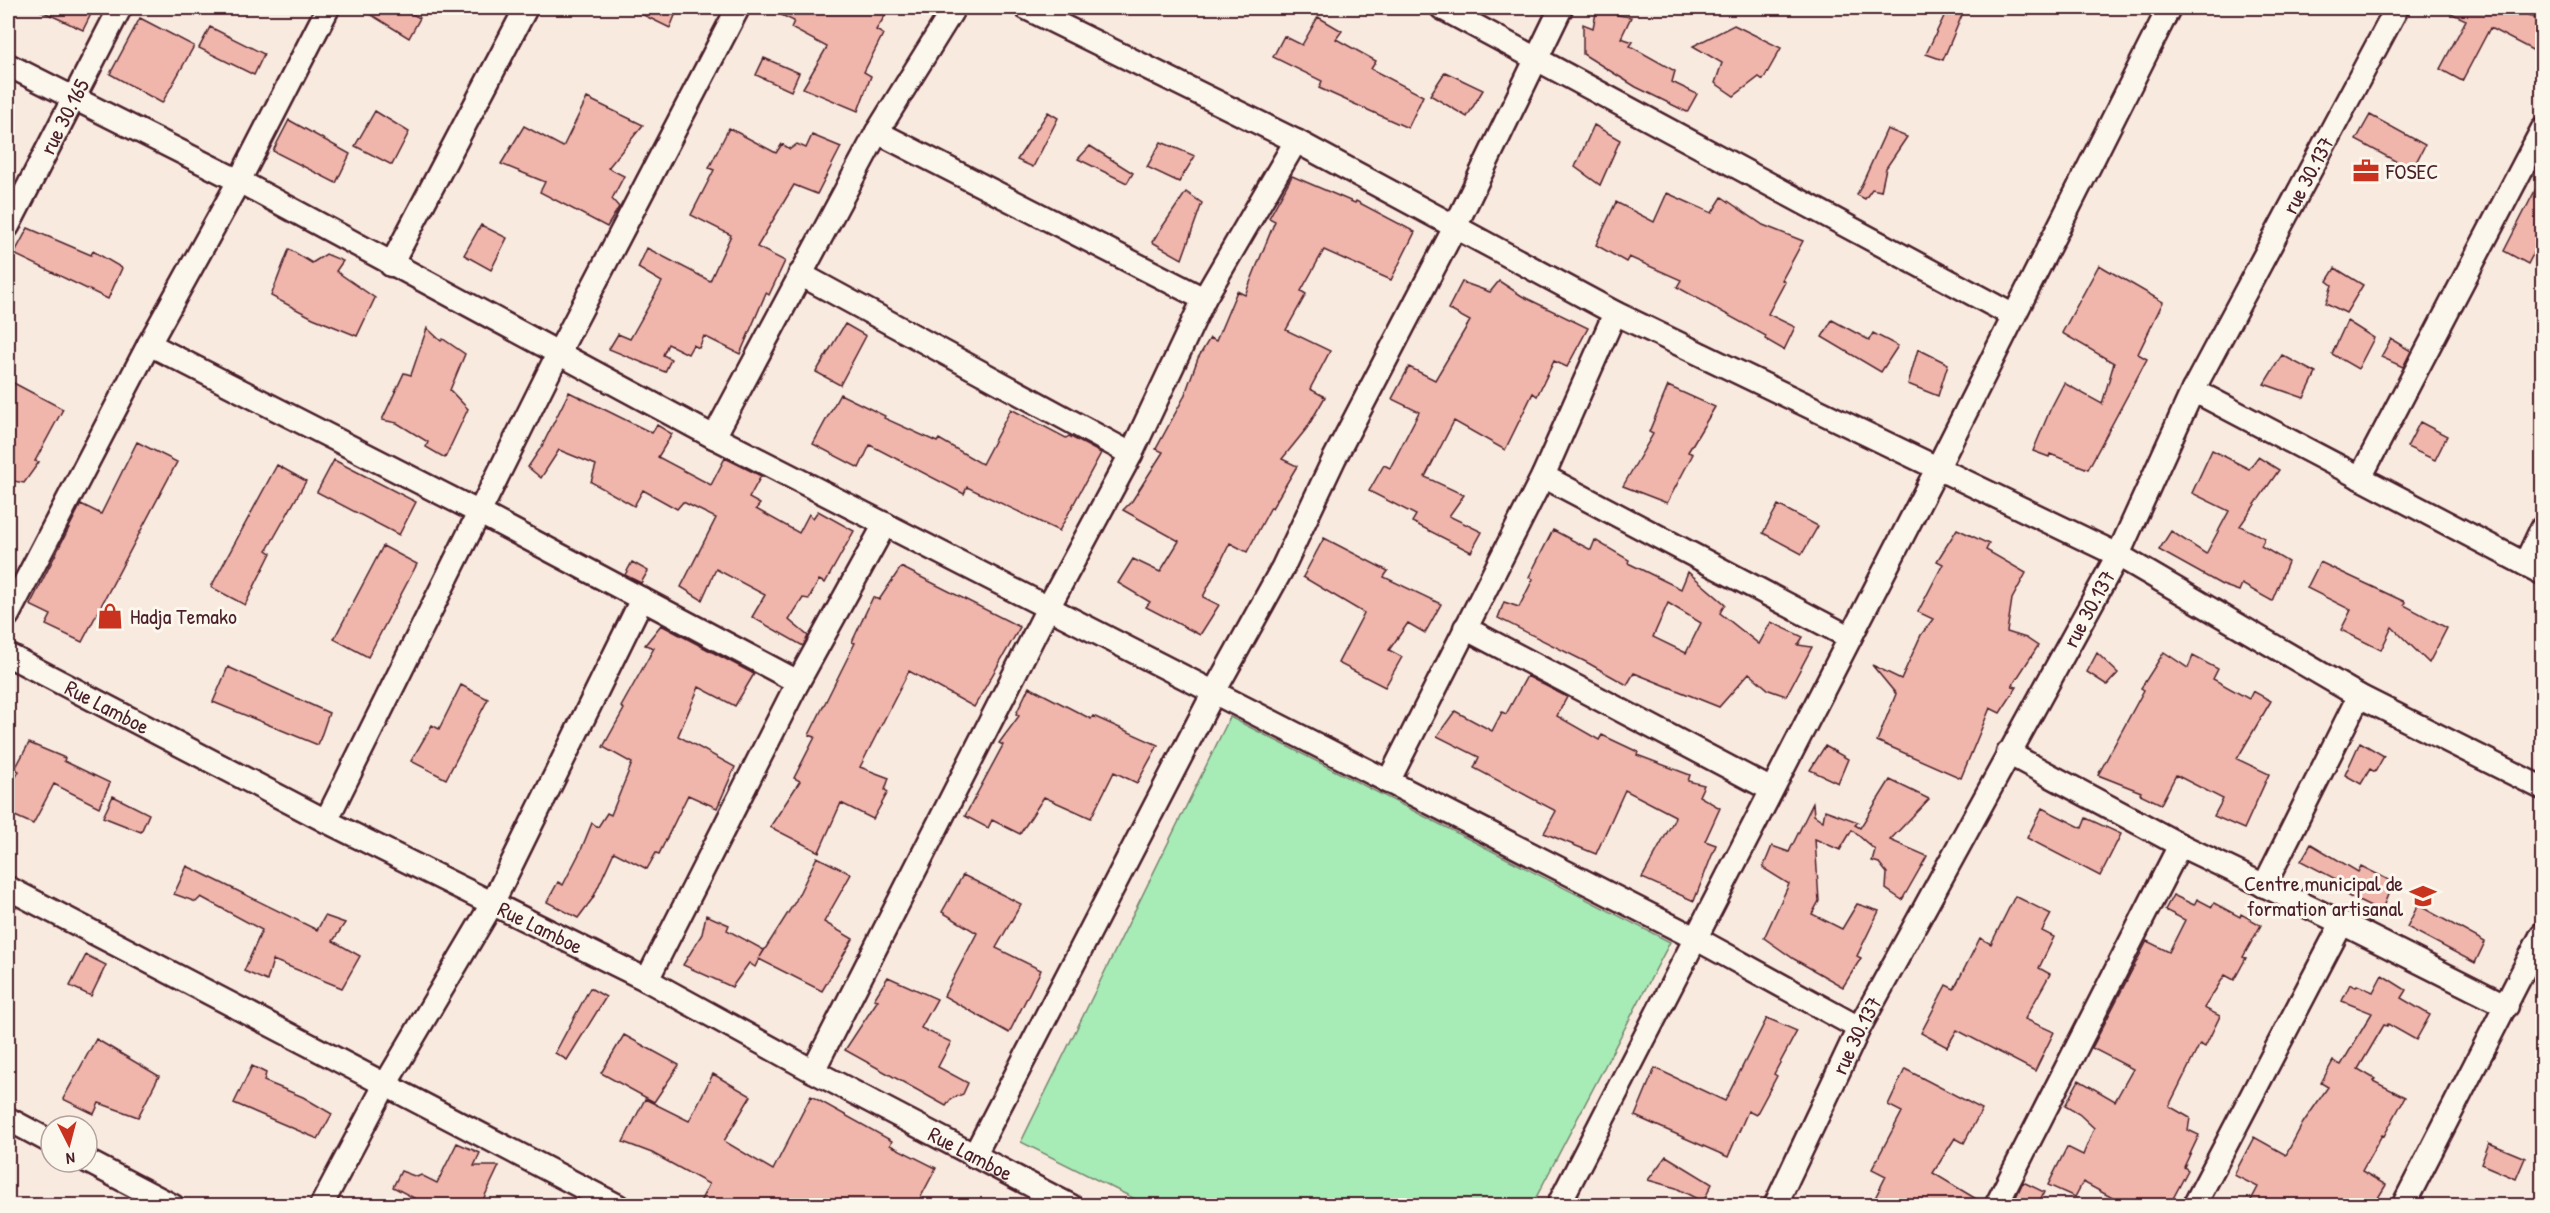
<svg xmlns="http://www.w3.org/2000/svg" width="2550" height="1213" viewBox="0 0 2550 1213" font-family="'Patrick Hand',sans-serif">
	<style>
		.green { fill: #a7ebb6; stroke: #788570; stroke-width: 1.5 }
		.building { fill: #f0b5ab; stroke: #4a1f2b; stroke-width: 1.5; fill-rule: evenodd }
		.lines { fill: none; stroke-linecap: round; stroke-linejoin: round }
		.minor-casing { stroke: #4a1f2b; stroke-width: 27 }
		.minor { stroke: #fbf7ec; stroke-width: 22 }
		.labels { text-anchor: middle; dominant-baseline: central; stroke-width: 6; stroke-linejoin: round; paint-order: stroke }
		.street-label { font-size: 22px; fill: #4a1f2b; stroke: #fbf7ec }
		.poi-label { font-size: 22px; fill: #4a1f2b; stroke: #fbf7ec; text-anchor: start }
	</style>
	<rect width="100%" height="100%" fill="#f9eadf"/>
	<filter id="ink" filterUnits="userSpaceOnUse"><feTurbulence type="fractalNoise" baseFrequency=".0167" numOctaves="2"/><feDisplacementMap in="SourceGraphic" scale="12" xChannelSelector="R" yChannelSelector="G"/><feConvolveMatrix kernelMatrix="1 2 1 2 8 2 1 2 1" color-interpolation-filters="sRGB"/></filter>
	<g filter="url(#ink)">
		<path class="green" d="M1230 717 1670 942 1532 1205H1147L1021 1142Z"/>
		<path class="building" d="M35 8H94L83 30Z
			M360 8H401L420 18 409 38Z
			M629 8H678L670 28Z
			M767 8H890L876 30 883 34 864 72 871 76 858 111 803 88 827 47 791 28 794 21Z
			M1597 8H1602L1618 15 1631 17 1621 38 1633 42 1630 46 1675 71 1672 82 1697 94 1687 112 1636 87 1583 54V24L1593 28Z
			M1948 8H1965L1943 60 1926 54Z
			M2440 8H2515L2542 22V55L2490 28 2462 81 2440 69 2466 20Z
			M1318 17 1342 31 1336 39 1376 61 1371 69 1423 96 1408 128 1319 88 1322 81 1273 57 1284 36 1302 45Z
			M140 18 194 46 162 103 110 74Z
			M1734 25 1781 48 1763 80 1759 77 1734 96 1715 83 1722 63 1693 46Z
			M210 27 264 54 254 75 199 48Z
			M764 58 799 73 791 91 756 75Z
			M1445 72 1483 90 1467 117 1430 95Z
			M587 98 643 125 608 168 624 176 612 199 619 207 607 227 540 192 545 182 501 164 524 126 563 147Z
			M375 111 409 132 392 165 355 146Z
			M1048 112 1058 118 1033 167 1017 160Z
			M2370 115 2425 145 2412 170 2356 140Z
			M289 120 350 154 336 183 273 151Z
			M1594 125 1620 140 1600 185 1575 167Z
			M729 128 776 153 782 144 790 149 797 144 806 148 812 135 841 147 817 194 794 185 757 247 785 261 769 295 766 293 740 354 704 336 699 348 693 345 688 354 668 344 663 355 671 359 665 372 609 349 618 334 630 339 662 282 638 268 647 248 710 281 731 235 691 215 714 170 709 168Z
			M1887 129 1907 137 1886 168 1881 191 1872 189 1865 199 1857 195Z
			M1161 142 1195 156 1179 182 1147 167Z
			M1090 146 1133 173 1127 183 1078 159Z
			M1292 176 1355 203 1356 201 1415 232 1391 280 1324 250 1301 291 1306 294 1286 330 1330 351 1310 389 1325 397 1307 428 1282 459 1297 466 1272 508 1271 507 1247 552 1230 543 1203 597 1219 605 1200 635 1146 607 1150 602 1118 583 1133 559 1160 572 1179 541 1123 510 1132 501 1163 452 1156 449 1184 397 1198 358 1210 338 1216 341 1237 291 1245 295 1275 221 1269 218Z
			M2542 177V237L2528 264 2504 251Z
			M1186 192 1202 203 1182 259 1152 242Z
			M1667 193 1712 213 1722 197 1763 225 1803 241 1782 280 1785 282 1768 314 1795 327 1784 350 1765 339 1766 336 1677 287 1681 280 1629 257 1626 262 1596 245 1616 202 1654 222Z
			M481 225 507 238 491 270 464 255Z
			M28 228 91 255 93 251 122 268 108 299 14 254Z
			M289 249 312 263 326 254 343 261 336 271 375 298 357 336 313 318 271 296Z
			M2099 265 2163 302 2138 354 2147 359 2088 469 2050 454 2049 457 2033 451 2050 410 2064 383 2102 404 2114 363 2062 333Z
			M2335 268 2363 285 2346 313 2326 303 2332 285 2327 281Z
			M1499 281 1522 296 1588 328 1567 367 1554 361 1537 396 1533 393 1505 450 1454 421 1425 477 1464 495 1449 516 1482 532 1471 552 1412 522 1416 515 1369 491 1384 465 1390 468 1419 412 1392 399 1409 367 1435 380 1470 321 1448 309 1462 282 1490 292Z
			M1832 320 1869 340 1873 333 1898 346 1881 372 1822 337Z
			M2347 321 2374 338 2358 369 2332 354Z
			M845 324 866 336 840 385 816 372Z
			M427 328 441 341 443 339 465 354 450 390 468 409 445 458 426 447 428 442 397 423 382 420 404 373 411 375Z
			M2391 339 2411 351 2403 367 2381 357Z
			M1918 349 1948 364 1938 396 1908 384Z
			M2282 355 2316 373 2304 398 2264 384Z
			M8 380 63 409 35 461 39 462 24 483 8 480Z
			M1668 386 1715 407 1688 452 1693 454 1667 503 1623 486 1653 434 1649 432Z
			M569 392 652 433 657 425 672 434 658 457 711 485 725 458 761 476 749 498 760 504 756 509 799 533 809 514 813 518 818 511 854 531 825 583 819 580 809 599 803 598 789 620 808 636 803 646 752 617 765 595 716 569 702 600 681 587 716 518 683 502 677 509 643 490 634 506 591 482 596 465 559 450 541 478 528 467 542 446Z
			M840 394 885 416 884 418 937 442 939 439 982 464 1011 409 1066 438 1069 436 1101 453 1059 531 967 487 964 494 870 445 859 468 813 444Z
			M2420 422 2447 436 2435 460 2407 447Z
			M137 442 177 462 82 642 46 625 51 615 30 605 81 504 101 514Z
			M2212 450 2249 469 2258 457 2279 470 2240 526 2265 538 2261 546 2288 562 2272 601 2242 584 2239 591 2222 585 2159 550 2171 531 2206 554 2229 511 2192 493Z
			M334 460 416 502 399 535 317 492Z
			M277 465 306 481 267 550 271 553 245 605 211 587Z
			M1778 505 1818 526 1802 554 1763 533Z
			M1957 529 1989 544 1986 550 2026 573 2012 599 2007 632 2026 638 2038 646 2012 686 2017 687 2000 713 1990 708 1961 778 1877 741 1896 694 1872 665 1901 679 1921 635 1933 619 1918 612 1943 564 1937 561Z
			M1553 530 1591 550 1595 540 1629 560 1628 563 1681 589 1688 572 1725 604 1720 613 1759 644 1771 622 1803 637 1798 645 1812 647 1786 696 1769 690 1749 673 1719 707 1634 673 1627 685 1588 663 1498 618 1504 602 1519 607 1533 579 1529 577ZM1668 603 1701 623 1686 653 1653 637Z
			M1324 538 1388 571 1384 577 1441 604 1425 633 1408 623 1389 650 1402 657 1385 687 1338 663 1364 613 1303 577Z
			M383 546 417 564 368 657 334 639Z
			M632 562 648 571 641 583 625 575Z
			M2320 562 2405 602 2404 605 2447 628 2429 663 2392 627 2381 650 2341 630 2351 610 2307 588Z
			M901 567 1020 627 974 707 909 671 860 767 889 778 885 790 888 792 873 819 841 803 819 852 770 827 800 781 794 778 815 737 809 735 855 643 852 642 873 597 879 600Z
			M661 625 754 674 735 706 699 687 678 736 735 767 717 808 688 795 659 854 656 853 647 869 614 852 593 898 578 918 547 902 558 882 563 885 581 850 592 823 598 827 607 813 611 815 632 763 603 747 624 709 621 707 654 648 645 645Z
			M2164 652 2188 668 2193 656 2218 669 2213 679 2249 699 2253 691 2271 701 2237 759 2269 774 2244 829 2214 816 2223 799 2176 775 2161 804 2140 794 2141 792 2098 775 2144 690 2141 688Z
			M2097 653 2118 673 2107 685 2087 672Z
			M228 667 329 713 318 745 213 702Z
			M1527 676 1567 697 1557 716 1599 740 1602 735 1638 752 1637 755 1690 775 1688 781 1704 785 1699 796 1720 808 1705 841 1716 845 1694 901 1642 878 1674 820 1675 816 1625 790 1596 854 1544 833 1556 811 1474 768 1479 757 1437 736 1455 711 1492 731 1502 712 1506 714Z
			M461 685 488 699 446 779 411 761 432 725 439 729Z
			M1029 687 1091 719 1093 716 1158 745 1137 783 1114 772 1091 818 1044 797 1020 834 992 820 988 828 965 816 1003 745 999 743 1019 716 1016 714Z
			M2360 742 2384 756 2375 772 2370 769 2361 784 2345 775Z
			M29 743 65 758 64 761 110 783 99 807 54 784 33 824 8 813V791L19 771 15 769Z
			M1825 746 1848 759 1838 783 1810 770Z
			M1890 780 1929 799 1890 840 1927 856 1902 900 1886 889 1887 873 1879 863 1872 861 1875 850 1852 830 1840 850 1815 839 1819 901 1812 914 1842 929 1857 904 1879 911 1857 956 1861 958 1843 987 1794 959 1764 938 1789 884 1763 868 1772 846 1789 852 1813 803 1814 815 1823 821 1825 810 1858 822 1855 825 1860 828Z
			M113 796 149 814 141 832 103 817Z
			M2042 808 2082 828 2086 818 2121 834 2100 876 2027 838Z
			M2311 844 2358 872 2361 866 2393 882 2381 912 2348 896 2351 887 2301 861Z
			M817 857 851 874 824 922 853 939 822 991 759 959 755 967 749 963 732 987 683 965 702 934 706 915 729 925 727 930 764 950 760 957 795 902Z
			M187 866 317 930 325 916 345 923 333 941 360 956 342 988 273 960 267 981 244 971 262 930 201 897 196 902 174 894Z
			M963 875 1021 904 996 948 1041 970 1009 1033 944 996 977 933 942 912Z
			M2173 895 2194 905 2197 899 2212 907 2214 903 2240 917 2241 914 2261 925 2243 957 2246 958 2234 980 2225 975 2204 1008 2220 1016 2205 1047 2200 1044 2169 1106 2190 1118 2188 1130 2199 1135 2184 1167 2188 1170 2169 1206H2120V1202L2083 1182 2075 1197 2048 1185 2067 1147 2083 1155 2094 1128 2079 1114 2065 1106 2079 1080 2115 1101 2133 1069 2092 1048 2147 941 2169 952 2185 920 2165 910Z
			M2015 896 2051 914 2042 931 2054 937 2039 968 2050 974 2025 1019 2054 1032 2035 1071 1957 1030 1947 1047 1921 1033 1946 985 1954 989 1980 938 1991 944Z
			M2418 905 2485 942 2475 963 2407 927Z
			M86 955 106 965 91 996 70 986Z
			M2382 975 2406 990 2401 998 2430 1015 2416 1040 2388 1024 2387 1026 2384 1025 2358 1069 2375 1079 2373 1081 2405 1097 2384 1136 2382 1135 2362 1171 2386 1185 2373 1206H2248L2258 1187 2234 1175 2254 1137 2286 1155 2303 1123 2328 1087 2321 1083 2333 1061 2341 1065 2372 1013 2342 1001 2350 984 2356 987 2357 985 2373 992Z
			M888 977 937 999 921 1028 951 1042 938 1067 968 1083 963 1094 951 1099 946 1106 845 1050 878 1000 874 999Z
			M590 988 606 997 567 1060 555 1053Z
			M1767 1018 1797 1031 1774 1074 1777 1076 1756 1115 1748 1111 1728 1157 1635 1116 1655 1068 1725 1101Z
			M624 1035 679 1065 654 1102 601 1073Z
			M96 1039 159 1076 138 1117 99 1103 94 1114 63 1099Z
			M252 1066 266 1073 264 1081 303 1097 332 1114 318 1139 234 1103Z
			M1905 1069 1982 1109 1964 1143 1955 1138 1933 1173 1983 1203V1206H1871L1886 1176 1872 1169 1902 1112 1888 1105Z
			M713 1074 751 1096 724 1141 773 1170 811 1096 892 1141 890 1145 936 1168 916 1206H698L709 1184 652 1153 623 1142 645 1099 689 1121Z
			M457 1143 480 1153 474 1166H499L480 1206H429L393 1187 401 1171 417 1177 421 1175 437 1183Z
			M2489 1143 2525 1158 2516 1179 2481 1164Z
			M1666 1156 1712 1184 1703 1202 1676 1188 1648 1180Z
			M2023 1182 2044 1192 2037 1206H2032L2016 1197Z"/>
		<g class="lines">
			<g class="minor-casing">
				<g id="minor">
					<path d="M1026 8 1296 141 1615 313 2118 555 2359 696 2542 788"/>
					<path d="M1442 8 2014 316"/>
					<path d="M8 65 239 181 714 437 1695 938 1859 1028"/>
					<path d="M877 132 1204 299"/>
					<path id="s1" d="M8 226 120 8"/>
					<path d="M391 265 526 8"/>
					<path d="M800 274 1131 454"/>
					<path d="M149 344 480 513 798 682"/>
					<path d="M2193 390 2542 573"/>
					<path d="M714 437 877 132 954 8"/>
					<path d="M1543 476 1849 637"/>
					<path d="M2360 478 2542 130"/>
					<path d="M2525 564 2542 528"/>
					<path d="M8 615 149 344 239 181 328 8"/>
					<path d="M1465 628 1770 789"/>
					<path id="s2" d="M8 655 326 821 647 980 813 1071 1071 1206"/>
					<path d="M2008 753 2180 845 2342 923 2507 1006"/>
					<path d="M1388 782 1543 476 1615 313"/>
					<path d="M326 821 559 352 738 8"/>
					<path d="M2264 886 2359 696"/>
					<path d="M8 888 618 1206"/>
					<path d="M647 980 798 682 885 524"/>
					<path d="M813 1071 1048 608 1131 454 1204 299 1296 141"/>
					<path d="M8 1119 51 1142"/>
					<path d="M974 1156 1214 692 1283 567 1334 459 1455 227 1561 8"/>
					<path d="M87 1161 173 1206"/>
					<path d="M321 1206 385 1085 492 904 642 599"/>
					<path d="M1558 1206 1938 467 2169 8"/>
					<path id="s3" d="M1775 1206 1859 1028 2118 555 2193 390 2397 8"/>
					<path d="M1996 1206 2180 845"/>
					<path d="M2194 1206 2342 923"/>
					<path d="M2403 1206 2542 934"/>
				</g>
			</g>
			<use href="#minor" class="minor"/>
		</g>
	</g>
	<defs>
		<g id="office-bare" transform="scale(2.07)"><path d="M-6-3h4V-5.5h4V-3h4V5H-6ZM-1-4.5V-3h2v-1.5ZM-6 0V1H6V0Z" fill="#c8321e" stroke="#fbf7ec" stroke-width="2.5" paint-order="stroke"/></g>
		<g id="shop-bare" transform="scale(2.07)"><path d="M-5-2.5h2.3a2.7 3.5 0 0 1 5.4 0H5L5.5 6h-11ZM-1.5-2.5h3a1.5 2.3 0 0 0-3 0Z" fill="#c8321e" stroke="#fbf7ec" stroke-width="2.5" paint-order="stroke"/></g>
		<g id="school-bare" transform="scale(2.07)"><path d="M0-5L7-2L0 1L-7-2ZM-4 1L0 2.5L4 1V4Q0 6-4 4Z" fill="#c8321e" stroke="#fbf7ec" stroke-width="2.5" paint-order="stroke"/></g>
	</defs>
	<g fill-rule="evenodd">
		<use href="#office-bare" x="2366" y="171"/>
		<use href="#shop-bare" x="110" y="616"/>
		<use href="#school-bare" x="2423" y="896"/>
	</g>
	<g class="labels">
		<g class="street-label">
			<text stroke="none"><textPath href="#s1" startOffset="123">rue 30.165</textPath></text>
			<text stroke="none"><textPath href="#s3" startOffset="1161">rue 30.137</textPath></text>
			<text stroke="none"><textPath href="#s3" startOffset="675">rue 30.137</textPath></text>
			<text stroke="none"><textPath href="#s2" startOffset="112">Rue Lamboe</textPath></text>
			<text stroke="none"><textPath href="#s2" startOffset="598">Rue Lamboe</textPath></text>
			<text stroke="none"><textPath href="#s3" startOffset="189">rue 30.137</textPath></text>
			<text stroke="none"><textPath href="#s2" startOffset="1084">Rue Lamboe</textPath></text>
		</g>
		<g class="poi-label">
			<text x="2386" y="171">FOSEC</text>
			<text x="130" y="616">Hadja Temako</text>
			<text x="2403" y="883" text-anchor="end">Centre municipal de<tspan x="2403" dy="25">formation artisanal</tspan></text>
		</g>
	</g>
	<rect width="2550" height="1213" fill="none" stroke="#fbf7ec" stroke-width="30"/>
	<rect x="15" y="15" width="2520" height="1183" fill="none" stroke="#4a1f2b" stroke-width="2" filter="url(#ink)"/>
	<g transform="translate(69 1144) rotate(174)"><circle r="28" fill="#fbf7ec" stroke="#b4a19f" stroke-width="1.5"/>
	<path d="M0-4.5L10 22L0 15L-10 22Z" fill="#c8321e"/>
	<text y="-9" font-size="16" font-weight="bold" text-anchor="middle" fill="#4a1f2b">N</text>
	</g>
</svg>
